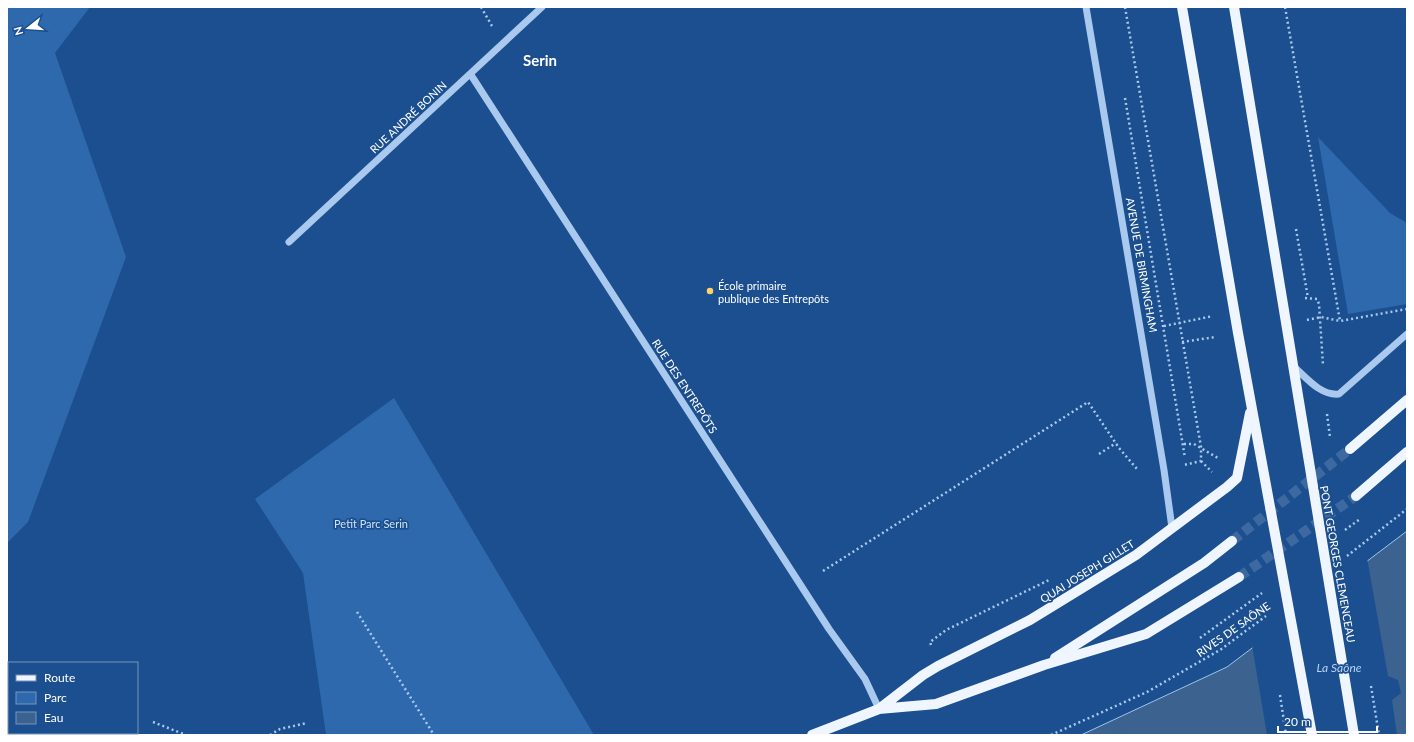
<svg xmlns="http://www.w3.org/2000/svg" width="1414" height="742" viewBox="0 0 1414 742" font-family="Lato,sans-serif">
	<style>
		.green { fill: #2e69ad }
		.water { fill: #3c6290; stroke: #9cc4f0 }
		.pier { fill: #1b4f8f }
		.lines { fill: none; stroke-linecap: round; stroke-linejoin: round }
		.major-tunnel { stroke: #3d69a0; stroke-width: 10; stroke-dasharray: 10 5; stroke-linecap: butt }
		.path { stroke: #a9c9ee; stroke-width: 2.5; stroke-dasharray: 2 3; stroke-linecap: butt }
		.minor { stroke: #a9c9ee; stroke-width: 7 }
		.major { stroke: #f0f6ff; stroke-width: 10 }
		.poi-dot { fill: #ffd166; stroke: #1b4f8f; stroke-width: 1.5 }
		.labels { text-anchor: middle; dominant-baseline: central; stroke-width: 3.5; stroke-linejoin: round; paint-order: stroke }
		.street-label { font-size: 11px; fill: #fff; stroke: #1b4f8f }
		.poi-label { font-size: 11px; fill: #fff; stroke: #1b4f8f; text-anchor: start }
		.park-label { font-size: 11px; fill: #cfe3fa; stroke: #1b4f8f }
		.water-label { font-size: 12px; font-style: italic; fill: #b5d3f5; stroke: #1b4f8f }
		.district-label { font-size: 15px; font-weight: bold; fill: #fff; stroke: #1b4f8f }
	</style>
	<rect width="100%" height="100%" fill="#1b4f8f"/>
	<path class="green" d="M7 7H90L55 53 126 257 28 522 7 543Z
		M1318 137 1390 213 1407 223V304L1348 314Z
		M394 398 594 735H326L303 573 255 499Z"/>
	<path class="water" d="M1407 531V735H1081L1227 667Z"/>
	<path class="pier" d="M1367 558 1388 676 1398 680 1401 693 1392 700 1397 735H1267L1252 645Z"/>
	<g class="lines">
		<path class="major-tunnel" d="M1232 541 1350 449
			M1239 577 1356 496"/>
		<path class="path" d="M481 7 492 26
			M1125 7 1201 447V461L1184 465
			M1285 7 1340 321
			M1125 98 1185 458
			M1296 229 1308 298
			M1305 298 1317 299 1319 304 1323 365
			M1307 320 1321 317 1340 321 1407 309
			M1164 326 1213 316
			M1182 342 1216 337
			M1327 414 1330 437
			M1184 444H1194L1218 458
			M1099 454 1116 443
			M1201 461 1212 472
			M1345 530 1360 519
			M1347 556 1407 509
			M823 571 1088 402 1119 448 1137 469
			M357 612 434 735
			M1200 638 1262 593
			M931 645 930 642 946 630 1049 580
			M1371 686 1379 735
			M1280 695 1286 735
			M153 722 186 735
			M270 735 280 729 307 723
			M1051 735 1147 692 1220 650 1266 616"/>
		<path class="minor" d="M1086 7 1164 470 1172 528
			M471 75 829 629 865 679 879 709
			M289 242 542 7
			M1293 366C1306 377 1320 396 1339 394L1407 334"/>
		<path class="major" d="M1182 7 1238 333 1312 735
			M1234 7 1354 735
			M1350 449 1407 400
			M1356 496 1407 452
			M1055 658 1204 563 1232 541
			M879 709 923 675 938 666 1030 620 1136 555 1227 487 1237 478 1250 413
			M812 735 879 709 936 704 1044 665 1146 634 1239 577"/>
	</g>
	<circle class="poi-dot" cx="710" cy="291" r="4"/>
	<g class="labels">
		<g class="street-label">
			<text transform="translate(408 117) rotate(-43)">RUE ANDRÉ BONIN</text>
			<text transform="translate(1142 265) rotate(80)">AVENUE DE BIRMINGHAM</text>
			<text transform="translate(685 386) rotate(57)">RUE DES ENTREPÔTS</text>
			<text transform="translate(1338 564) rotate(80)">PONT GEORGES CLEMENCEAU</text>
			<text transform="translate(1087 571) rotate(-32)">QUAI JOSEPH GILLET</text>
			<text transform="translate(1233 629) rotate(-35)">RIVES DE SAÔNE</text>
		</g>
		<g class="poi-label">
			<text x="718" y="285">École primaire<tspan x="718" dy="13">publique des Entrepôts</tspan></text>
		</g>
		<g class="park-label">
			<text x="371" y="523">Petit Parc Serin</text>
		</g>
		<g class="water-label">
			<text x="1339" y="667">La Saône</text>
		</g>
		<g class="district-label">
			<text x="540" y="60">Serin</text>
		</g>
	</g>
	<rect width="1414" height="742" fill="none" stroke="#ffffff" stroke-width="16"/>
	<rect x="8" y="662" width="130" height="72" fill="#1b4f8f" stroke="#7695bc"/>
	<rect x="16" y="675" width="20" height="6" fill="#f0f6ff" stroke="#7695bc"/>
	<text x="44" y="682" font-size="12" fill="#ffffff">Route</text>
	<rect x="16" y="692" width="20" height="12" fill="#2e69ad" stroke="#7695bc"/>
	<text x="44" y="702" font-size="12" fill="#ffffff">Parc</text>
	<rect x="16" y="712" width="20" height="12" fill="#3c6290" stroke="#7695bc"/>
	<text x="44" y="722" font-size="12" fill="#ffffff">Eau</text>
	<g transform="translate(28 28) rotate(253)" stroke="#1b4f8f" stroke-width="3" paint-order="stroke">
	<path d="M0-3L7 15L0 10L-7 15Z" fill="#ffffff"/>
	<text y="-6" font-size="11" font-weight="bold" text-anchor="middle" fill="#ffffff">N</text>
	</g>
	<path d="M1278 726v6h99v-6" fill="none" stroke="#ffffff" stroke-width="2"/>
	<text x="1284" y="726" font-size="12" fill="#ffffff" stroke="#1b4f8f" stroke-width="3" paint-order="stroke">20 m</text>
</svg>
